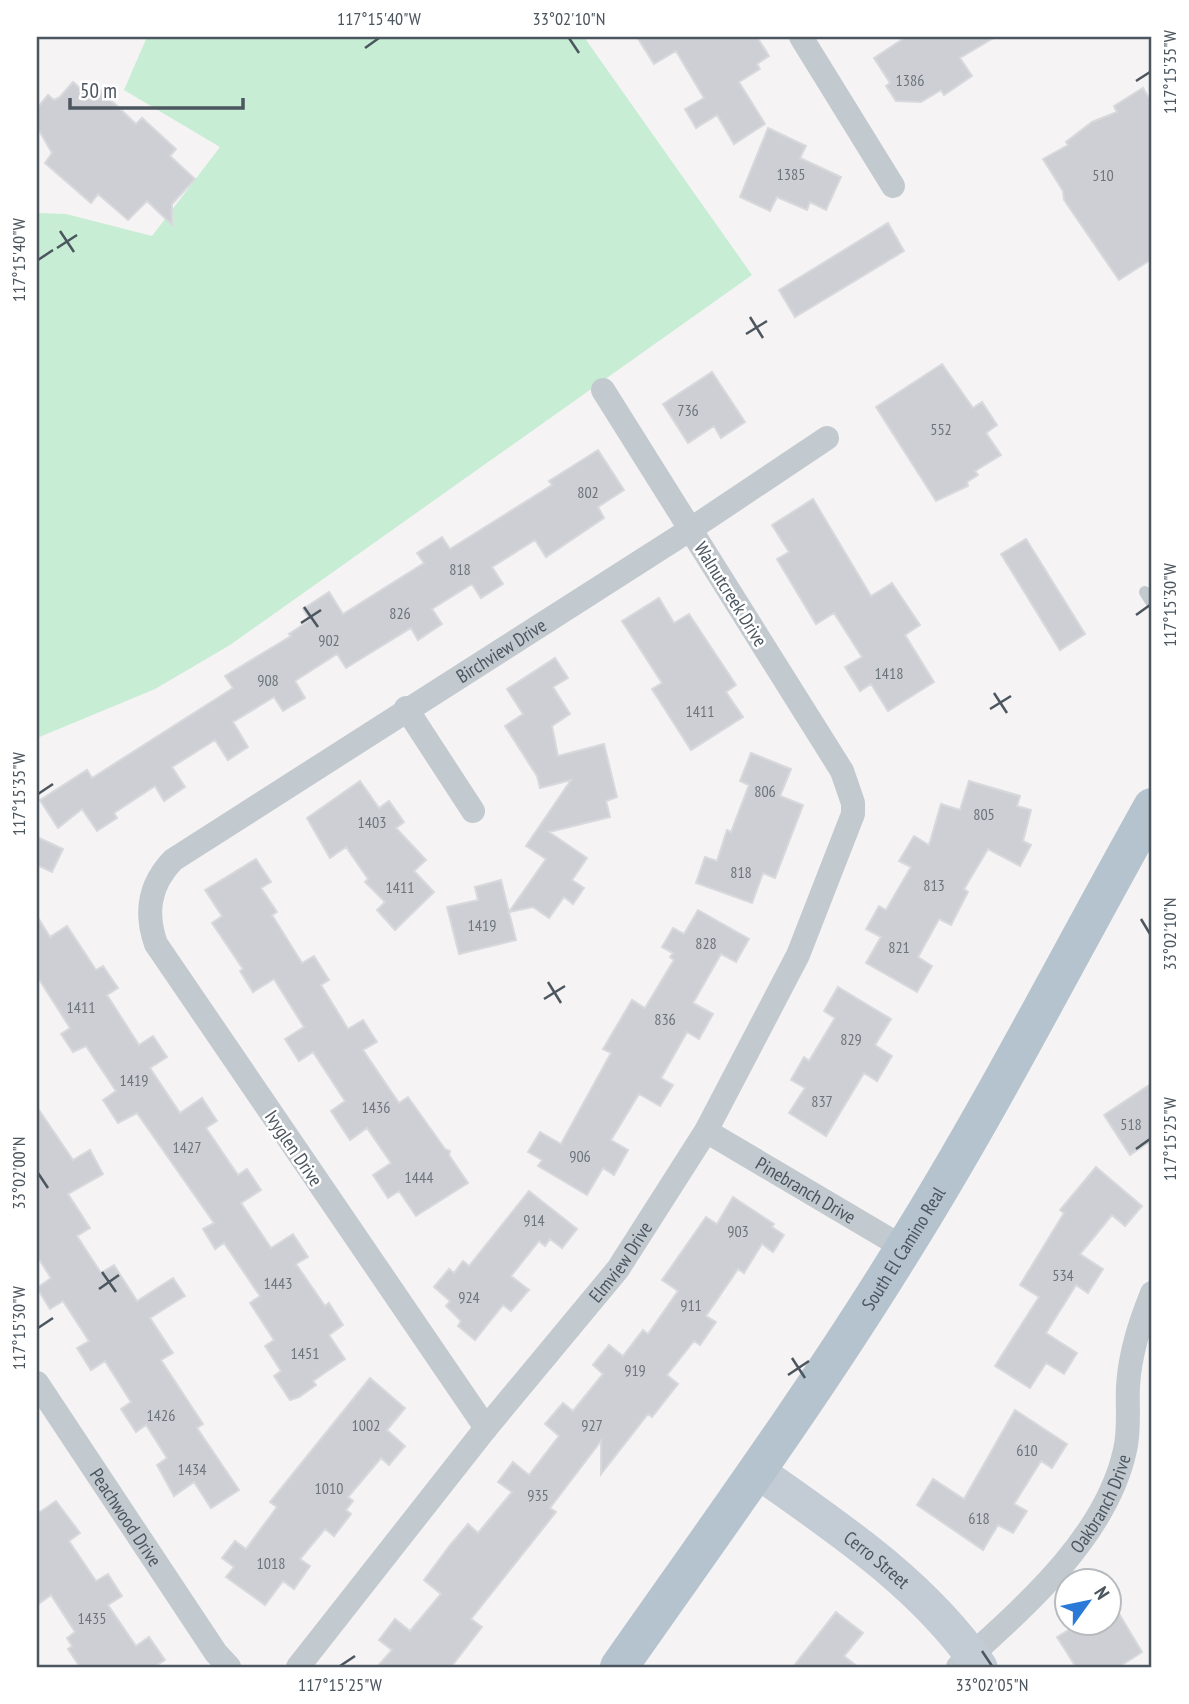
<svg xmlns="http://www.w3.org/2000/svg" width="1189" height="1704" viewBox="0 0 1189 1704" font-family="'PT Sans Narrow',sans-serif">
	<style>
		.green { fill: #c7edd5 }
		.building { fill: #cdcfd4; stroke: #d7d9dd; stroke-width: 2 }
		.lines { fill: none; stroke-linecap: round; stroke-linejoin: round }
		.lane { stroke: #c2cad0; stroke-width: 12 }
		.street { stroke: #c2cad0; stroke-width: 24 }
		.secondary { stroke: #c3cbd4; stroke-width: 35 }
		.primary { stroke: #b5c3ce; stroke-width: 38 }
		.ticks { fill: none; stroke: #4c565f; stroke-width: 2.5 }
		.labels { text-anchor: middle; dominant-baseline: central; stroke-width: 5; stroke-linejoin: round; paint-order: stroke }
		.number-label { font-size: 16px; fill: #6c747c }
		.street-label { font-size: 19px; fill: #4c565f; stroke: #fff }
		.neatline { fill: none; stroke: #4c565f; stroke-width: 2.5 }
		.ticks-label { font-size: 18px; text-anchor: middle; fill: #4c565f }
	</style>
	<rect width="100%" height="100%" fill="#f5f3f3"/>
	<path class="green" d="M147 37H584L752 275 230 645 155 689 37 738V213L66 214 152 236 220 147 124 90Z"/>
	<path class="building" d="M637 37H757L769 56 757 64 760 69 739 82 765 124 734 144 717 115 696 128 685 109 704 98 676 51 654 64Z
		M906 37H995L960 58 972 76 944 95 941 90 921 102 896 101 886 86 890 83 874 58Z
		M73 82 89 96 97 87 136 124 142 118 176 149 170 156 195 179 172 204V225L147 201 128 220 98 194 91 203 45 163 52 153 37 127V108L48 95 54 100 60 97Z
		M1143 88 1152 103V259L1119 280 1064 200 1063 191 1043 159 1068 145 1066 142 1092 122 1117 112 1114 106Z
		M768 128 806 146 800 158 841 177 826 210 810 202 807 210 777 197 770 211 740 197Z
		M888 223 904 251 795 317 779 290Z
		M942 364 973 408 982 402 997 425 986 433 1001 455 975 471 978 475 967 482 968 486 936 501 876 407Z
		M712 372 745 422 721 438 714 426 688 443 663 404Z
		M598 450 624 490 598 507 604 518 546 557 535 540 492 567 503 584 481 598 472 584 432 609 442 624 418 640 411 628 346 668 337 654 295 681 305 698 283 711 274 697 233 722 248 747 228 760 215 740 172 767 185 787 164 801 155 786 114 813 117 818 97 831 82 809 58 828 40 800 87 770 92 778 233 688 225 676 291 636 289 634 310 620 303 609 329 592 343 614 424 563 417 553 442 537 450 549 552 485 549 481Z
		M813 499 871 596 892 583 920 625 905 635 934 682 888 711 871 684 860 691 845 667 862 657 834 613 816 624 777 559 789 552 772 525Z
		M1026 539 1085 634 1060 650 1001 554Z
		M659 598 674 623 689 614 736 685 726 692 743 717 691 750 652 689 662 683 622 621Z
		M555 658 568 678 553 687 570 714 552 726 558 756 604 744 617 797 606 801 610 817 549 832 587 858 572 880 584 888 573 904 564 897 549 918 533 907 509 912 546 859 526 846 571 780 540 788 537 776 505 726 523 714 507 689Z
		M751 753 791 769 780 796 803 805 775 878 763 873 752 903 696 883 705 857 717 861 727 830 731 832 749 785 740 781Z
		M360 781 379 808 389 801 404 822 396 828 426 860 414 871 434 892 395 930 377 910 385 902 365 882 368 879 346 847 330 858 307 818Z
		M969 781 1020 796 1017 806 1031 810 1023 841 1031 845 1020 866 988 849 964 889 968 892 951 925 939 919 918 957 932 966 917 992 866 963 881 937 866 929 879 906 886 910 911 867 899 861 914 836 929 845 941 804 960 810Z
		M37 837 63 849 52 872 37 865Z
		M256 859 271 882 261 888 277 912 272 915 302 963 314 956 329 980 321 985 348 1029 363 1020 377 1042 363 1050 399 1103 408 1097 445 1149 450 1151 449 1155 468 1183 416 1216 399 1191 388 1198 373 1175 391 1163 367 1128 350 1140 331 1111 345 1101 313 1052 299 1061 285 1039 304 1027 274 979 253 992 240 971 243 969 212 923 222 916 205 890Z
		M501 880 516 940 459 954 447 907 478 900 475 887Z
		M698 910 749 939 736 962 721 954 693 1003 713 1014 699 1039 687 1032 661 1078 673 1085 660 1106 639 1094 611 1140 628 1150 614 1175 603 1168 587 1195 538 1166 542 1160 528 1152 540 1132 561 1144 611 1053 603 1049 632 1000 645 1008 674 960 670 957 673 953 662 947 673 928 684 934Z
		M37 916 50 937 67 926 96 970 103 966 118 988 107 995 139 1045 153 1036 167 1057 150 1068 180 1113 202 1098 217 1121 206 1128 238 1175 247 1169 261 1190 241 1203 271 1248 293 1234 308 1257 296 1264 325 1306 329 1303 343 1325 329 1335 345 1359 313 1381 316 1385 299 1397 290 1400 274 1376 281 1371 265 1346 274 1340 250 1303 260 1296 224 1243 215 1249 203 1229 214 1223 137 1113 118 1123 103 1100 116 1091 86 1046 73 1052 61 1034 70 1028 37 976Z
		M838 987 891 1019 875 1045 892 1056 877 1081 864 1073 826 1136 789 1113 805 1088 791 1080 804 1057 809 1061 835 1018 824 1011Z
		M1152 1083V1140L1130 1155 1104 1115Z
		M37 1107 73 1160 90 1150 103 1174 68 1194 90 1228 77 1236 101 1273 114 1265 137 1301 173 1278 185 1296 150 1318 173 1353 161 1360 203 1424 197 1428 239 1490 211 1508 194 1482 174 1496 157 1465 167 1458 146 1425 136 1432 121 1409 131 1402 105 1361 91 1370 77 1348 89 1341 63 1301 50 1309 37 1288 51 1278 37 1256Z
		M1096 1167 1142 1206 1125 1226 1112 1215 1080 1254 1103 1269 1088 1293 1076 1285 1046 1333 1077 1353 1064 1374 1046 1363 1030 1388 995 1366 1039 1297 1020 1285 1064 1213 1060 1210Z
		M529 1191 577 1229 562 1248 550 1239 545 1246 539 1241 511 1276 529 1290 511 1311 503 1305 475 1340 458 1326 461 1321 446 1306 450 1301 434 1287 449 1269 454 1273 463 1261 469 1266Z
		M733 1197 774 1224 772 1227 784 1235 773 1252 762 1244 744 1273 738 1269 706 1316 716 1322 700 1345 694 1341 667 1375 678 1384 652 1417 648 1414 601 1474V1441L550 1508 556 1512 471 1619 482 1627 451 1667H377L392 1650 379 1640 395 1619 410 1631 441 1594 424 1580 450 1545 468 1524 478 1533 512 1492 498 1482 513 1462 529 1475 559 1436 545 1424 563 1403 573 1411 603 1374 593 1365 609 1345 623 1356 643 1330 648 1334 678 1291 662 1280 706 1217 717 1224Z
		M370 1378 405 1408 387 1430 405 1446 389 1465 381 1458 348 1497 353 1501 346 1510 351 1514 334 1536 325 1529 300 1559 310 1566 294 1589 283 1581 265 1605 226 1577 234 1567 222 1558 235 1541 246 1549 277 1507 270 1502Z
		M1015 1410 1067 1444 1052 1468 1041 1461 1014 1504 1027 1511 1013 1533 998 1525 983 1550 917 1505 933 1479 964 1499Z
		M56 1501 80 1533 69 1541 96 1581 108 1574 122 1596 108 1605 136 1646 149 1637 165 1660 154 1667H80L68 1649 72 1646 67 1638 75 1632 51 1595 37 1605V1514Z
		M1109 1597 1142 1652 1119 1667H1076L1057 1637 1080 1623H1109Z
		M836 1612 863 1633 844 1656 858 1667H793Z"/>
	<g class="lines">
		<path class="lane" d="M1145 592 1152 603"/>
		<g class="street">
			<path d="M801 37 893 186"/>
			<path d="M406 708 473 811"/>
			<path id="s1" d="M706 1131 904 1248"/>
			<path id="s2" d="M37 1383 216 1653 229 1667"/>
			<path id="s3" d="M486 1428 156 944C145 913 149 885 173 860L691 529 827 438"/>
			<path id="s4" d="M298 1667 486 1428 618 1269 706 1131 798 955 853 814V803L842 771 603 390"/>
			<path id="s5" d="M958 1667C1022 1609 1106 1538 1125 1450 1130 1430 1127 1407 1128 1386 1130 1353 1140 1323 1152 1293"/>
		</g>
		<path class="secondary" id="s6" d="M757 1471C837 1527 924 1585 980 1667"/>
		<path class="primary" id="s7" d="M619 1667C715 1530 814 1394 902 1251 992 1107 1069 955 1152 807"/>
	</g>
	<path class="ticks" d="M569 38 579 53M365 48 379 38M1136 81 1150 72M60 231 74 252M57 248 77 235M38 260 53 250M750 317 763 338M746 334 767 321M304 607 318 627M1136 615 1150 605M301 623 321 610M994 693 1007 713M990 709 1011 696M38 794 53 784M1141 919 1150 934M548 982 561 1003M544 999 565 986M1136 1149 1150 1139M38 1173 48 1188M102 1272 116 1292M99 1289 119 1275M38 1328 53 1318M792 1358 805 1378M788 1375 809 1361M982 1651 992 1666M340 1666 355 1656"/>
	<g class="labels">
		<g class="number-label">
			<text x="910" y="80">1386</text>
			<text x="791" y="174">1385</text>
			<text x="1103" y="175">510</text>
			<text x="688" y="410">736</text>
			<text x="941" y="429">552</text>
			<text x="588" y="492">802</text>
			<text x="460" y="569">818</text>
			<text x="400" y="613">826</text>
			<text x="329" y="640">902</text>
			<text x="889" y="673">1418</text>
			<text x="268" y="680">908</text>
			<text x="700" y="711">1411</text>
			<text x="765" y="791">806</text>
			<text x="984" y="814">805</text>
			<text x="372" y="822">1403</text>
			<text x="741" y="872">818</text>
			<text x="934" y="885">813</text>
			<text x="400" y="887">1411</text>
			<text x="482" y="925">1419</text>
			<text x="706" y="943">828</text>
			<text x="899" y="947">821</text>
			<text x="81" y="1007">1411</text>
			<text x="665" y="1019">836</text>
			<text x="851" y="1039">829</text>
			<text x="134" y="1080">1419</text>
			<text x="822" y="1101">837</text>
			<text x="376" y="1107">1436</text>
			<text x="1131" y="1124">518</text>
			<text x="187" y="1147">1427</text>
			<text x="580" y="1156">906</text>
			<text x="419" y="1177">1444</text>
			<text x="534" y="1220">914</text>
			<text x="738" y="1231">903</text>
			<text x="1063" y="1275">534</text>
			<text x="278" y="1283">1443</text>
			<text x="469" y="1297">924</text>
			<text x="691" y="1305">911</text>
			<text x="305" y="1353">1451</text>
			<text x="635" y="1370">919</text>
			<text x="161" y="1415">1426</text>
			<text x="366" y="1425">1002</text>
			<text x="592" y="1425">927</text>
			<text x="1027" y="1450">610</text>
			<text x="192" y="1469">1434</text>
			<text x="329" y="1488">1010</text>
			<text x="538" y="1495">935</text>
			<text x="979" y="1518">618</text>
			<text x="271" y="1563">1018</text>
			<text x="92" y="1618">1435</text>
		</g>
		<g class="street-label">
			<text transform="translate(731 594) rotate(58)">Walnutcreek Drive</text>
			<text stroke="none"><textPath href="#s3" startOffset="1066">Birchview Drive</textPath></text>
			<text transform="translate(294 1148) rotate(56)">Ivyglen Drive</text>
			<text stroke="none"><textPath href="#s1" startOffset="116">Pinebranch Drive</textPath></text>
			<text stroke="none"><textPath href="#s7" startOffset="506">South El Camino Real</textPath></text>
			<text stroke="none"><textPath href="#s4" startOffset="518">Elmview Drive</textPath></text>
			<text stroke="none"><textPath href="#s5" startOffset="219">Oakbranch Drive</textPath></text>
			<text stroke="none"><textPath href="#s2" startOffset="161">Peachwood Drive</textPath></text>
			<text stroke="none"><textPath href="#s6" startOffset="149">Cerro Street</textPath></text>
		</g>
	</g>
	<rect width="1189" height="1704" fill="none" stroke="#ffffff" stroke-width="77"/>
	<g transform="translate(1088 1602) rotate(57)"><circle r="33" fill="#ffffff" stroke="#b7bbbf" stroke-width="2"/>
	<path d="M0-5L12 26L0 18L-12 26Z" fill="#2b7ad7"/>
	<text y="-10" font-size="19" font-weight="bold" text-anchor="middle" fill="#4c565f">N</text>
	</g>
	<path d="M70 98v10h173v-10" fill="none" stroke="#4c565f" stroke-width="3.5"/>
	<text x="80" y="98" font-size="21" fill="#4c565f" stroke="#ffffff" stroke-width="5" paint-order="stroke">50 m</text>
	<rect x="38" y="38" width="1112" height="1628" class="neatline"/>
	<g class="ticks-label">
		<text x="379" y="25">117°15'40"W</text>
		<text x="569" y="25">33°02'10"N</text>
		<text transform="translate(1170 72) rotate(-90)" y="6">117°15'35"W</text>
		<text transform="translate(19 260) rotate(-90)" y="6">117°15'40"W</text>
		<text transform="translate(1170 605) rotate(-90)" y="6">117°15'30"W</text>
		<text transform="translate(19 794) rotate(-90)" y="6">117°15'35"W</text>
		<text transform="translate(1170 934) rotate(-90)" y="6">33°02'10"N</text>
		<text transform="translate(1170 1139) rotate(-90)" y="6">117°15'25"W</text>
		<text transform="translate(19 1173) rotate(-90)" y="6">33°02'00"N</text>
		<text transform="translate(19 1328) rotate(-90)" y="6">117°15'30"W</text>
		<text x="340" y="1691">117°15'25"W</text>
		<text x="992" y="1691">33°02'05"N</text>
	</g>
</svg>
